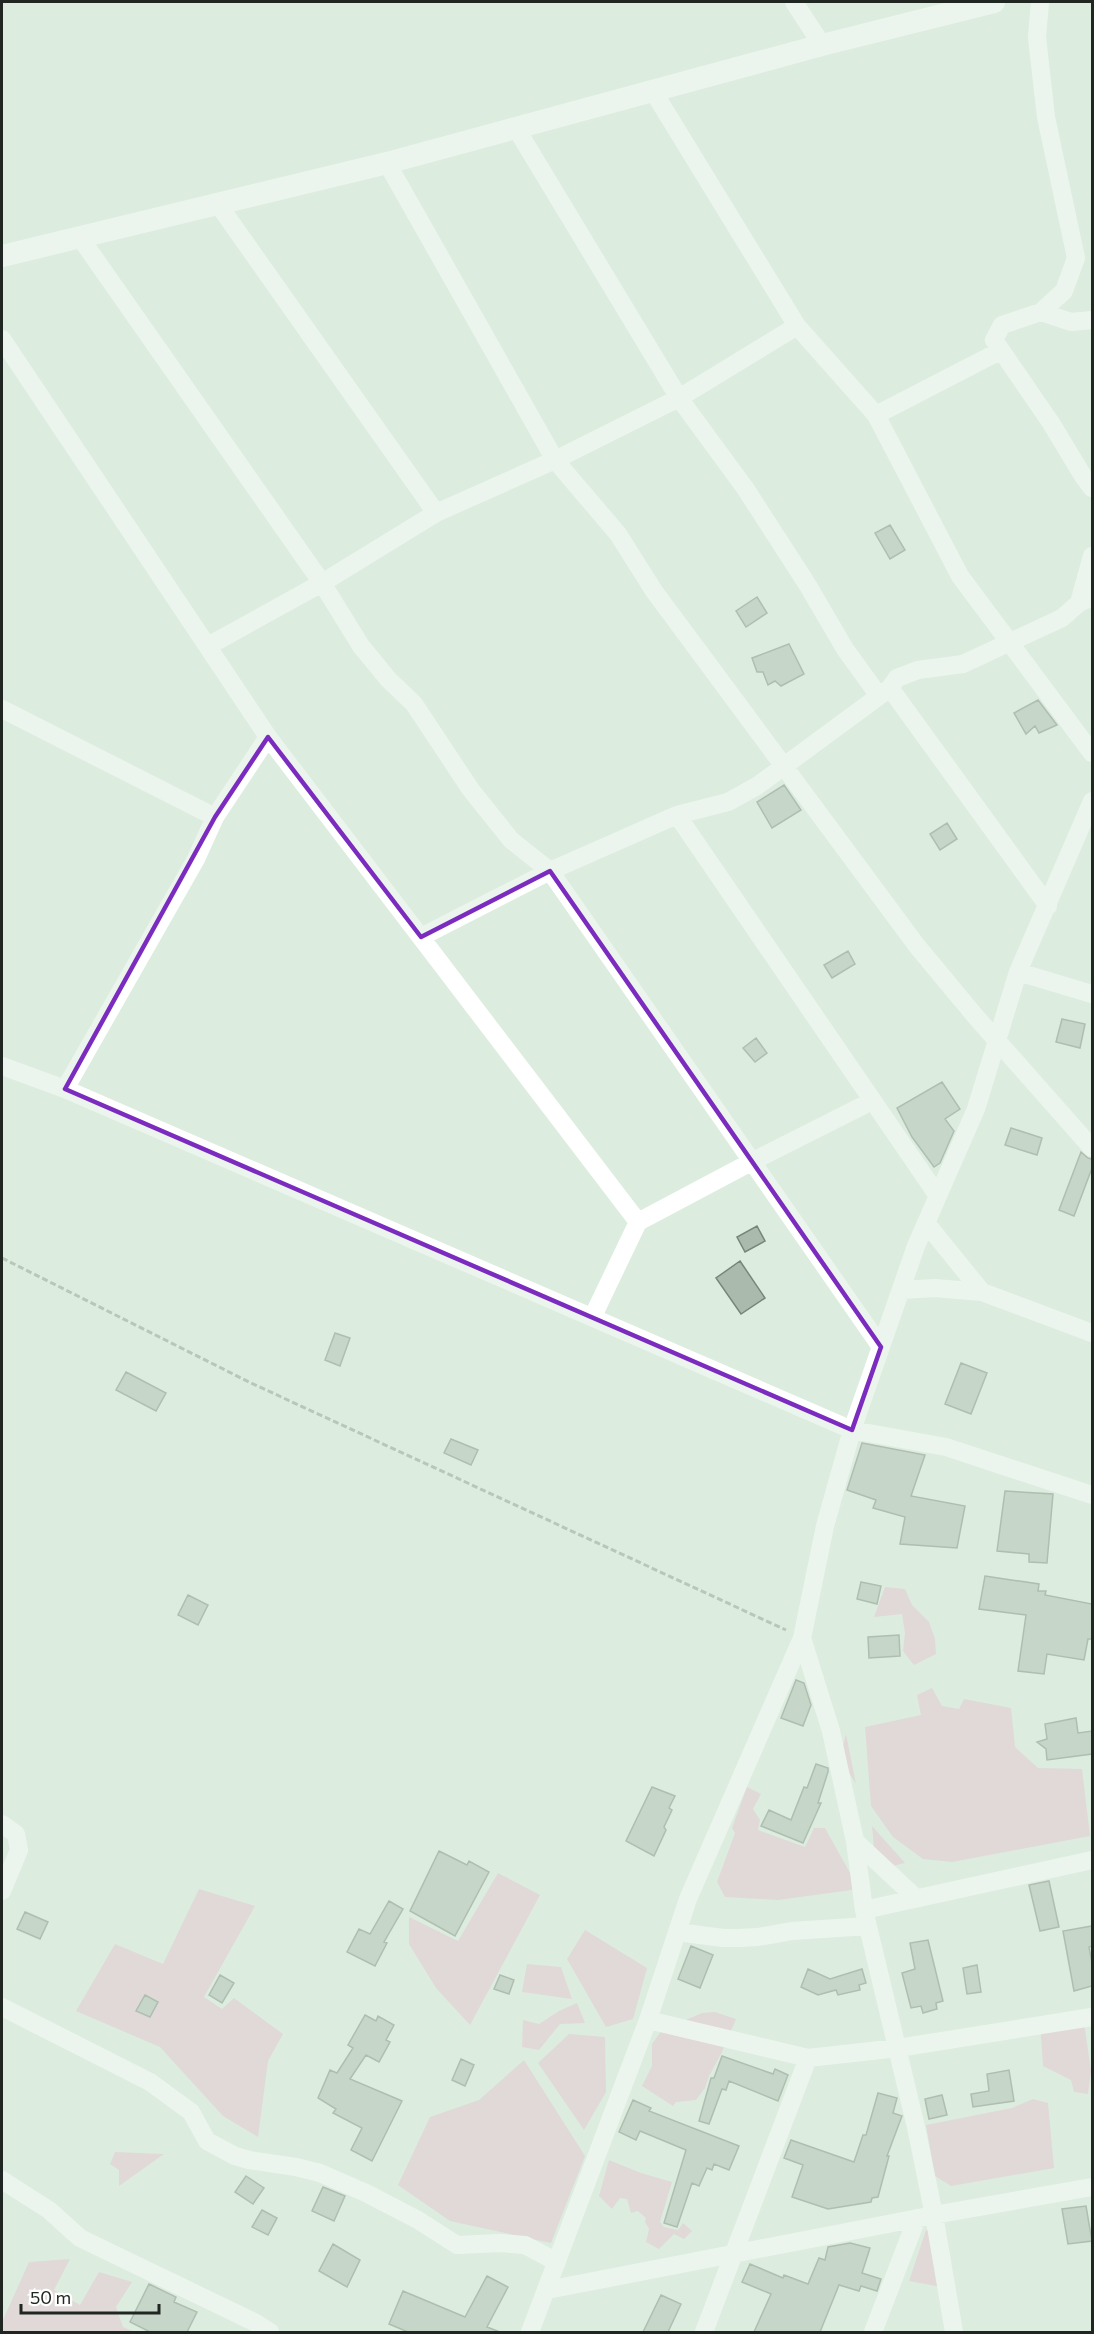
<svg xmlns="http://www.w3.org/2000/svg" width="1094" height="2334" viewBox="0 0 1094 2334" font-family="Commissioner,sans-serif">
	<style>
		.green { fill: #e6c0d0 }
		.building { fill: #aabaad; stroke: #77867a; stroke-width: 1.5 }
		.lines { fill: none; stroke-linecap: round; stroke-linejoin: round }
		.path { stroke: #8d998f; stroke-width: 3; stroke-dasharray: 6 3; stroke-linecap: butt }
		.minor { stroke: #fff; stroke-width: 18 }
		.tertiary { stroke: #fff; stroke-width: 22 }
		.marked { fill: none; stroke: #7b2cbf; stroke-width: 4.5; stroke-linejoin: round }
	</style>
	<rect width="100%" height="100%" fill="#dceddf"/>
	<path class="green" d="M885 1587 905 1589 912 1605 929 1622 935 1639 936 1654 914 1665 903 1651 905 1633 902 1614 874 1617Z
		M932 1688 942 1706 959 1709 964 1699 1011 1708 1015 1747 1038 1768 1082 1769 1090 1836 952 1862 923 1859 893 1837 871 1806 865 1727 921 1715 917 1695Z
		M846 1734 856 1784 840 1758Z
		M747 1787 761 1794 753 1809 760 1820 758 1830 805 1847 814 1828H825L859 1889 778 1900 725 1897 717 1882 735 1833 732 1828Z
		M872 1826 905 1863 876 1870Z
		M498 1873 540 1895 470 2025 436 1988 409 1944V1917L458 1941Z
		M199 1889 255 1906 204 1997 222 2009 234 1998 283 2034 268 2061 258 2137 223 2116 160 2047 76 2011 115 1944 163 1964Z
		M585 1930 647 1968 633 2019 606 2027 567 1959Z
		M527 1964 561 1967 572 1999 522 1992Z
		M577 2003 585 2023 560 2024 539 2050 522 2047 523 2020 539 2024 559 2011Z
		M715 2012 736 2019 722 2052 709 2076 705 2088 696 2100 676 2102 673 2106 642 2086 652 2066V2044L662 2030 702 2013Z
		M1083 2016 1091 2071 1088 2094 1074 2092 1071 2080 1043 2066 1040 2022Z
		M569 2034 605 2037 606 2092 584 2130 538 2063Z
		M524 2060 585 2156 551 2243 450 2221 398 2185 430 2117 479 2100Z
		M1033 2099 1048 2103 1054 2168 951 2186 935 2176 926 2125 1012 2108Z
		M115 2152 164 2154 119 2186V2170L110 2164Z
		M609 2160 641 2173 672 2182 660 2222 664 2227 678 2230 683 2223 692 2231 684 2239 674 2234 659 2249 646 2242 649 2229 645 2222 646 2218 638 2211 631 2213 627 2199 620 2198 612 2209 599 2196Z
		M926 2230 946 2232 952 2289 909 2281Z
		M70 2259 54 2290 80 2305 99 2272 132 2282 116 2307 123 2327 135 2332H2V2322L29 2262Z"/>
	<path class="building" d="M890 525 905 550 890 559 875 533Z
		M757 597 767 613 746 627 736 611Z
		M789 644 804 674 781 686 775 681 768 685 763 672H757L752 658Z
		M1038 700 1057 725 1039 733 1035 726 1026 734 1014 713Z
		M784 785 801 810 772 828 757 802Z
		M947 823 957 839 940 850 930 834Z
		M848 951 855 964 832 978 824 965Z
		M1062 1019 1085 1024 1080 1048 1056 1042Z
		M756 1038 767 1053 755 1062 743 1048Z
		M942 1082 960 1109 945 1119 954 1131 940 1163 934 1167 912 1137 897 1108Z
		M1011 1128 1042 1138 1037 1155 1005 1145Z
		M1081 1152 1088 1158 1092 1159V1168L1074 1216 1059 1210Z
		M757 1226 765 1241 745 1252 737 1237Z
		M740 1261 765 1298 741 1314 716 1278Z
		M335 1333 350 1338 340 1366 325 1360Z
		M961 1363 987 1373 971 1414 945 1404Z
		M126 1372 166 1393 156 1411 116 1390Z
		M451 1439 478 1450 471 1465 444 1453Z
		M862 1443 925 1455 911 1496 965 1506 957 1548 900 1544 905 1517 873 1508 876 1500 847 1490Z
		M1005 1491 1053 1494 1047 1563 1029 1562V1554L997 1551Z
		M985 1576 1039 1584 1038 1591H1046L1045 1595 1092 1604V1639H1088L1084 1660 1047 1654 1044 1674 1018 1671 1026 1615 979 1609Z
		M861 1582 881 1586 877 1604 857 1599Z
		M188 1595 208 1605 198 1625 178 1615Z
		M899 1635 900 1656 869 1658 868 1637Z
		M796 1680 804 1683 811 1705 803 1726 781 1718Z
		M1076 1718 1078 1733 1092 1731V1754L1047 1760 1046 1749 1037 1742 1047 1739 1045 1724Z
		M816 1764 828 1768V1772L818 1803H821L803 1843 761 1826 769 1810 791 1820 804 1787 807 1788Z
		M652 1787 675 1796 669 1808 672 1810 664 1827 666 1830 654 1856 626 1841Z
		M439 1851 467 1865 469 1861 489 1872 455 1936 410 1911Z
		M1049 1881 1059 1927 1040 1931 1029 1885Z
		M389 1901 403 1909 384 1942 387 1943 375 1966 347 1952 359 1929 370 1934Z
		M25 1912 48 1922 40 1939 17 1929Z
		M1092 1926V1946L1089 1947 1092 1963V1986L1074 1991 1063 1931Z
		M928 1940 943 2001 936 2003 937 2009 923 2013 921 2006 911 2008 902 1973 915 1969 910 1943Z
		M691 1946 713 1955 700 1988 678 1979Z
		M977 1965 981 1992 967 1994 963 1968Z
		M808 1969 830 1979 862 1969 866 1983 859 1985 860 1990 838 1995 836 1990 818 1995 801 1987Z
		M220 1975 234 1983 222 2003 209 1995Z
		M500 1975 514 1980 509 1994 494 1989Z
		M145 1995 158 2002 150 2017 136 2011Z
		M365 2015 376 2021 378 2016 394 2025 386 2040 390 2042 379 2062 366 2055 350 2079 402 2101 372 2161 351 2150 362 2128 333 2113 336 2109 318 2098 330 2070 337 2073 353 2048 348 2045Z
		M722 2056 773 2074 775 2069 788 2075 778 2101 729 2081 726 2090 722 2089 709 2124 699 2121 711 2078H714Z
		M461 2059 474 2065 465 2086 452 2080Z
		M1009 2070 1014 2101 973 2107 971 2094 989 2091 987 2074Z
		M878 2093 897 2098 893 2113 902 2116 887 2156H889L878 2197 872 2198 871 2202 828 2209 792 2197 803 2165 784 2158 791 2140 854 2162 863 2135H866Z
		M942 2095 947 2115 929 2119 925 2099Z
		M633 2100 651 2108 649 2111 739 2146 729 2170 714 2164 712 2170 707 2168 699 2186 692 2183 677 2227 664 2223 686 2150 640 2131 636 2140 619 2132Z
		M246 2176 264 2188 253 2204 235 2192Z
		M323 2187 345 2196 334 2221 312 2211Z
		M1086 2206 1092 2241 1068 2244 1062 2209Z
		M262 2210 277 2218 268 2235 252 2227Z
		M850 2243 870 2248 862 2273 881 2279 877 2291 861 2286 859 2291 839 2285 820 2332H754L771 2294 742 2282 750 2264 783 2278 784 2275 808 2284 819 2258 825 2260 828 2247Z
		M333 2244 360 2260 347 2287 319 2271Z
		M487 2276 508 2287 487 2327 500 2332H408L389 2324 403 2291 465 2317Z
		M149 2284 176 2297 174 2302 197 2312 187 2332H150L130 2322Z
		M661 2295 681 2304 668 2332H643Z"/>
	<g class="lines">
		<path class="path" d="M2 1258 251 1383 786 1630"/>
		<path class="minor" d="M794 2 822 45
			M1040 2 1037 37 1046 117 1076 258 1064 291 1041 312 1002 325 994 340 1051 423 1083 476 1092 488
			M653 91 797 326 876 415 960 576 1092 753
			M516 128 679 398 745 488 807 584 845 649 879 696
			M387 163 555 460 618 534 654 591 917 946 976 1017 1092 1148
			M218 204 436 513
			M79 236 322 583 361 646 388 679 414 704 471 790 511 840 550 871 881 1347
			M1041 312 1071 322 1092 320
			M2 339 268 737 638 1222
			M876 415 1000 351
			M1079 603 1092 556
			M208 646 322 583 436 513 555 460 679 398 797 326
			M890 688 1048 906
			M2 709 215 817 196 859 65 1089
			M677 815 938 1196
			M215 817 268 737
			M421 937 550 871 677 815 728 802 757 786 890 688 897 678 918 670 963 664 1062 618 1079 603 1092 597
			M1018 972 1092 994
			M2 1066 65 1089 852 1430 946 1447 1092 1495
			M926 1223 982 1292
			M901 1290 935 1288 982 1292 1092 1333
			M593 1316 638 1222 753 1161 872 1101
			M802 1638 831 1731 855 1841 864 1910 916 2127 934 2215 954 2332
			M2 1824 16 1834 19 1850 2 1891
			M855 1841 916 1898
			M864 1910 1092 1860
			M677 1932 723 1938H739L758 1937 792 1931 868 1926
			M2 2007 150 2082 191 2112 207 2141 235 2156 249 2160 296 2167 320 2173 366 2193 418 2220 457 2245 500 2243 525 2245 557 2262
			M648 2020 808 2058 898 2048 1092 2017
			M2 2180 49 2210 80 2238 256 2323 270 2332
			M547 2290 934 2215 1092 2187
			M530 2332 648 2020 688 1899 802 1638 825 1526 852 1430 916 1246 976 1109 1018 972 1092 801
			M704 2332 808 2058
			M873 2332 917 2218"/>
		<path class="tertiary" d="M2 256 387 163 822 45 994 2"/>
	</g>
	<path d="M0 0H1094V2334H0ZM268 737 421 937 550 871 881 1347 852 1430 65 1089 215 817Z" fill="#dceddf" fill-opacity=".55" fill-rule="evenodd"/>
	<path class="marked" d="M268 737 421 937 550 871 881 1347 852 1430 65 1089 215 817Z"/>
	<rect width="1094" height="2334" fill="none" stroke="#202621" stroke-width="6"/>
	<path d="M21 2304v9h138v-9" fill="none" stroke="#202621" stroke-width="3"/>
	<text x="30" y="2304" font-size="18" fill="#202621" stroke="#ffffff" stroke-width="4.5" paint-order="stroke">50 m</text>
</svg>
